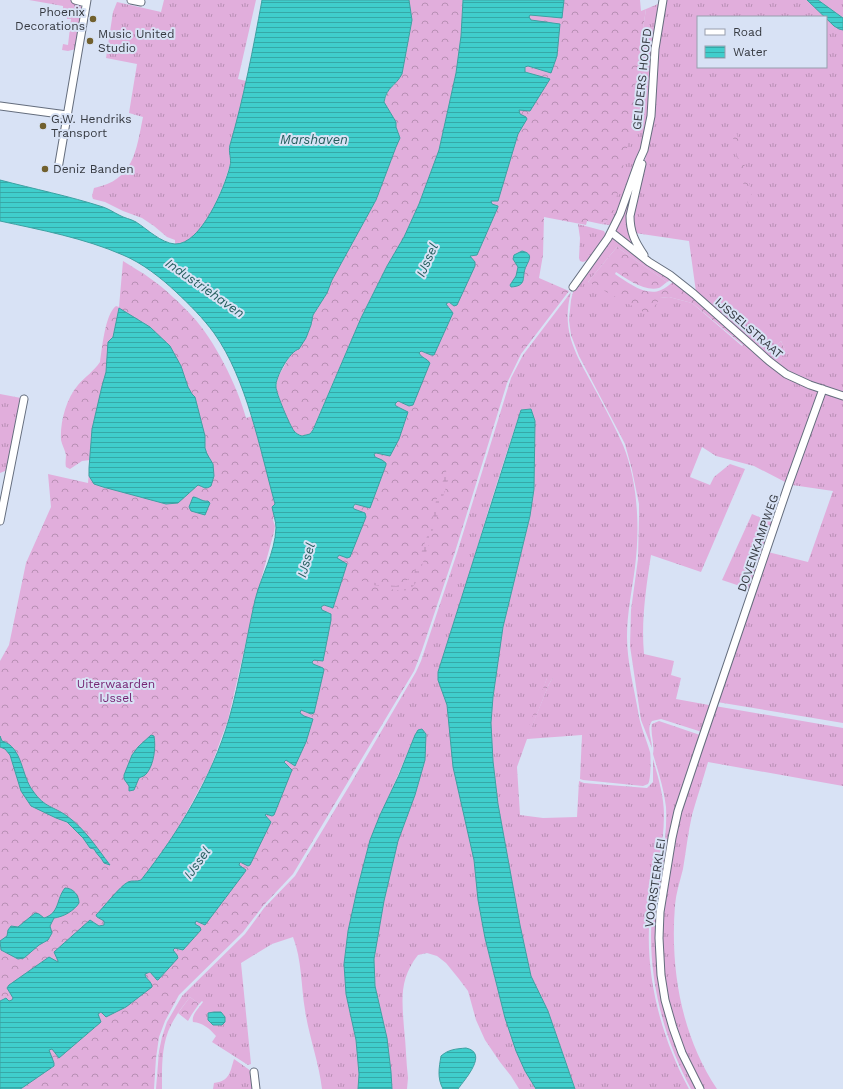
<svg xmlns="http://www.w3.org/2000/svg" width="843" height="1089" viewBox="0 0 843 1089" font-family="'Work Sans',sans-serif">
	<style>
		.grass { fill: url(#grass-tufts); fill-rule: evenodd }
		.forest { fill: url(#forest-crowns) }
		.wetland { fill: url(#wetland-marsh) }
		.water { fill: url(#water-rules); stroke: #3da1a2 }
		.lines { fill: none; stroke-linecap: round; stroke-linejoin: round }
		.minor-casing { stroke: #646d7d; stroke-width: 9 }
		.minor { stroke: #fff; stroke-width: 7 }
		.poi-dot { fill: #71602e; stroke: #d8e2f5; stroke-width: 1.5 }
		.labels { text-anchor: middle; dominant-baseline: central; stroke-width: 4; stroke-linejoin: round; paint-order: stroke }
		.poi-label { font-size: 12px; fill: #353940; stroke: #d8e2f5; text-anchor: start }
		.street-label { font-size: 12px; fill: #353940; stroke: #d8e2f5 }
		.park-label { font-size: 12px; fill: #762573; stroke: #d8e2f5 }
		.water-label { font-size: 13px; font-style: italic; fill: #255e5d; stroke: #d8e2f5 }
	</style>
	<defs>
		<pattern id="grass-tufts" width="24" height="20" patternUnits="userSpaceOnUse"><rect width="24" height="20" fill="#e1aedc"/><path d="M3 7l-1-3M5 7V3M7 7l1-3M15 17l-1-3M17 17v-4M19 17l1-3" fill="none" stroke="#b78fb4"/></pattern>
		<pattern id="forest-crowns" width="20" height="18" patternUnits="userSpaceOnUse"><rect width="20" height="18" fill="#e1aedc"/><path d="M2 6a3 3 0 1 1 6 0M12 15a3 3 0 1 1 6 0" fill="none" stroke="#b78fb4"/></pattern>
		<pattern id="wetland-marsh" width="20" height="14" patternUnits="userSpaceOnUse"><rect width="20" height="14" fill="#e1aedc"/><path d="M1 5h8M5 5V1M11 12h8M15 12V8" fill="none" stroke="#b78fb4"/></pattern>
		<pattern id="water-rules" width="6" height="5" patternUnits="userSpaceOnUse"><rect width="6" height="5" fill="#40cecc"/><path d="M0 2.5h6" fill="none" stroke="#36a8a7"/></pattern>
	</defs>
	<rect width="100%" height="100%" fill="#d8e2f5"/>
	<path class="grass" d="M29 0H71L81 5V20L76 49 68 51 62 50 63 44 68 45 71 19H67V13L63 12V6Z
		M164 0H256L238 79 246 81 236 130 231 144 230 165 223 186 212 211 200 229 191 238 183 243 175 244V240L167 237 154 226 142 218 123 211 105 202 93 199 92 196 94 188C134 180 136 151 143 117L129 113 137 64 106 58 113 12 117 2 161 12Z
		M667 0H807L825 17H698V67H826V18L839 29 843 30V394C821 384 798 379 779 364L782 360V355L785 350 781 341 768 355 696 292 689 241 635 233 633 216 651 132 660 31Z
		M818 0H843V18Z
		M658 4H660L650 104 645 138 624 198 612 222 609 225 601 224 608 220 637 103 640 71V48L646 9Z
		M640 162 628 219 642 255 617 234 615 227Z
		M578 224 604 231 606 235 593 258 583 262 580 261 579 258 580 238Z
		M614 236 671 280 667 282 617 247 588 282 660 298 669 297 692 303 742 346 745 343 815 390 819 394 789 484 754 466 716 456 702 447 690 477 710 485 714 477 730 464 745 469 701 572 651 555C646 588 641 621 644 654L674 661 671 675 681 678 676 699 709 705 712 708 702 732 661 719 652 721C646 729 652 738 652 748L641 720 630 646 631 610 638 559 639 517V504L632 470 625 444 579 356 571 335 569 320 571 300 574 288 609 238Z
		M571 292C560 334 578 357 597 393 606 410 615 427 623 445 638 482 640 528 635 567 632 591 627 613 627 637 627 661 634 688 638 711 640 726 646 738 650 752 651 755 651 781 648 784L643 786 583 780 580 779 582 735 527 739 517 767 520 815 543 818 577 817 579 781 584 783 647 788 653 782V759C658 777 664 796 664 815 664 848 654 879 650 911 644 973 660 1035 689 1089H575L548 1011 531 976 520 925 498 804 493 761 491 723 493 697 503 627 530 516 534 489 535 421 531 409 521 410C490 499 465 590 438 680L447 705 450 729 474 860 478 900 485 938 505 1018 525 1071 536 1089H519L511 1076 500 1062 485 1040 476 1020 468 991 459 979 446 963 437 956 427 953 418 955C399 979 402 1000 404 1028 406 1045 406 1061 408 1078L407 1089H392L391 1072 387 1038 375 986 374 959 384 901 398 841 415 795 425 760 418 730 410 747 370 840 357 890 348 931 344 964 346 994 356 1040 359 1074 358 1089H322C319 1062 309 1037 305 1010 301 986 302 960 293 937L272 944 241 963 251 1064 248 1065 212 1042 216 1036C209 1028 203 1023 193 1022 191 1015 199 1008 203 1002L202 1001 199 1004 190 997C183 1006 176 1015 171 1025 161 1045 162 1068 162 1089H156L159 1051 162 1037 167 1022 182 996 245 934 264 908 295 876 354 778 416 672 421 661 457 553 511 378 523 355ZM547 678H553L549 684 527 738Z
		M829 393 843 399V723L717 702 768 552 808 562 833 491 792 485 824 395Z
		M0 394 21 398 7 467 5 471 0 473Z
		M752 514 774 523 752 590 722 580Z
		M715 706 843 728V786L708 762C703 780 697 797 692 815 688 833 686 851 683 869 680 881 676 893 675 905 670 969 681 1035 717 1089H702L674 1027 663 975 661 912 676 825Z
		M659 721 700 735 677 811 659 903 664 1001 698 1089H691C662 1035 647 974 652 913 654 893 660 875 663 856 665 840 667 823 666 807 664 789 658 771 653 754 655 744 650 734 652 724Z
		M234 1059 251 1071 255 1089H213L214 1083C230 1081 230 1072 234 1059Z"/>
	<path class="forest" d="M409 0H463L461 36 456 73 439 150 419 204 404 237 387 266 361 318 313 429 310 434 298 436 273 520 275 526 274 532 256 598 228 720 210 769 193 801 177 830 158 858 106 926 12 1000 10 1002 5 998 0 1001V661L9 645 26 563 51 507 48 474 88 483 90 460 82 461 70 469 66 467C65 463 66 459 66 455 65 450 62 445 61 440 60 422 66 399 78 385 85 377 94 371 100 362 102 349 105 314 116 306L119 307 123 261C132 267 142 272 151 279 163 287 182 305 192 316 214 339 238 387 246 418L282 406 276 388 278 377 291 354 306 338 311 325 313 315 327 293 332 280 376 200 396 147 400 138 396 127V122L384 102 389 89 394 85 402 74 412 20Z
		M529 0H640L641 11 646 9 640 48V71L637 103 613 213 608 220 601 224 587 221 586 225 544 217 543 255 539 278 569 291 521 354 507 383 455 552 422 650 414 671 293 874 263 906 243 932 179 995 165 1021 159 1037 156 1058 154 1089H13L49 1049 99 1012 173 949 195 922 320 608 355 505 395 400Z
		M736 131 753 199 752 204H748L733 137V133Z
		M617 247 667 282C664 284 661 287 659 288 645 292 627 279 616 272L615 274C627 282 646 297 661 290 666 288 670 284 674 281L745 343 744 346 692 303 669 297 660 298 649 315 588 282Z
		M781 341 785 350 782 355V360L779 364 768 355Z
		M547 678H553L549 684 527 739H524Z
		M190 997 199 1004 192 1014 188 1021 178 1013Z"/>
	<path class="wetland" d="M447 469 450 470V474L418 579C409 597 396 590 380 586 374 585 367 584 361 582L362 581 396 586 404 583 414 574 432 522 436 501Z"/>
	<path class="water" d="M262 0H409L412 20 402 74C395 87 387 86 384 102L396 122V127L400 138 396 147 376 200 332 280 327 293 313 315 311 325 306 338 299 349C290 351 275 377 276 387 276 393 290 426 294 431 296 433 298 435 302 436L310 434 313 430 361 318 387 266 404 237 419 204 439 150 456 73 461 36 463 0H564L562 18 530 15 529 17 531 20 560 24 557 56 551 73 528 66 525 67V72L550 79 530 111 519 110 520 114 526 117 527 119 518 134 498 201H491L492 204 498 206V207L477 255 470 256 475 262V266L457 305 454 306 449 302 446 304 453 313 434 355H431L421 351 419 353C421 358 427 358 430 363L413 405 409 406 398 401 395 404 396 406 408 412 399 439 390 456 376 453 374 454 375 457 382 460 386 463V465L370 508 355 504 353 507 354 509 365 513 366 517 350 557 347 558 339 555 337 558 347 564 333 608 324 605 321 607 322 610 331 614V620L323 661 314 660 312 662 313 664 323 668 324 670 314 713 311 714 301 710 300 713 304 716 313 719 306 742 295 766 286 760 284 762 292 770 274 815 272 816 266 814 265 815 271 822 250 865 248 866 240 862 239 865 246 870 245 872 205 925 196 921 195 924 200 927 201 930 183 950 175 948 173 950 177 955 178 958 158 980H157L150 972 145 974C145 979 152 981 152 987L126 1007 106 1017 101 1012 98 1014 101 1022 59 1058 52 1049 49 1050 54 1063V1066L22 1088 20 1089H0V1001L6 998 9 1001 12 1000 13 998 7 988 9 985 49 957 58 962V961L54 952 90 920 99 926 104 925V921L97 917 96 915C104 907 120 886 128 882 132 880 137 882 141 880 179 832 212 777 229 719 240 680 246 640 255 600 261 576 275 553 276 528 276 521 273 513 272 507L275 504C260 450 247 379 214 333 203 318 189 304 175 291 160 277 142 263 123 255 84 238 41 230 0 221V180C34 189 69 196 103 207 109 209 113 212 119 215 124 218 131 219 136 222 147 229 161 243 175 244 201 245 225 187 230 166 232 159 228 152 230 145 244 97 253 49 262 0Z
		M807 0H818L843 18V30L839 29 834 26Z
		M522 251C535 254 528 261 525 269 522 278 527 286 511 287L510 285 516 276 518 267 513 259 514 255Z
		M119 308 150 327 170 346 181 366 188 387 192 394 195 397 205 436V448L207 454 213 464 214 476 211 486C205 490 204 487 198 485L178 503 166 504 103 487 94 484 89 476V468L92 429 102 386 106 372 108 342 113 337Z
		M531 409 535 421 534 489 530 516 503 627 493 697 491 723 493 761 498 804 520 925 531 976 548 1011 575 1089H536L525 1071 516 1051 505 1018 485 938 478 900 474 860 453 767 447 705 438 680V672L521 410Z
		M193 497C198 497 202 502 208 501L210 503 205 515 191 511 189 507Z
		M422 729 426 734 425 760 415 795 398 841 384 901 374 959 375 986 387 1038 391 1072 392 1089H358L359 1074 356 1040 346 994 344 964 348 931 357 890 370 840 380 815 399 775 415 735 418 730Z
		M151 735 154 736C156 747 154 764 147 773 145 776 141 777 139 778L134 790 129 791V786L124 779V775L132 755 138 747Z
		M0 736 2 741C23 747 21 776 33 791 45 808 53 806 67 816 85 829 97 848 110 865L104 863C101 857 97 855 94 849L90 848 83 838 67 822 56 818 31 806 21 791 10 755 5 749 0 747Z
		M65 888C73 888 79 895 79 903 74 911 63 917 54 918L50 926 52 933 48 940 39 945 24 958 18 959 1 950 0 941 7 936 8 930 11 926 18 927 35 913 39 914 44 918C60 913 56 899 65 888Z
		M214 1012H221L225 1017V1022L222 1025H213L208 1020V1013Z
		M466 1048C489 1053 465 1079 458 1089H443C437 1078 439 1068 441 1056 449 1049 456 1049 466 1048Z"/>
	<g class="lines">
		<g class="minor-casing">
			<path id="minor" d="M75 0 86 3
				M131 0 141 2
				M0 106 67 115
				M642 164 630 216C630 232 635 242 644 255
				M58 169 87 0
				M611 232 649 262 670 275 694 294 769 361 786 374 810 385 843 396
				M573 287 608 238 620 214 639 161 644 150 651 116 655 49 663 0
				M0 521 24 399
				M254 1072 256 1089
				M700 1089 682 1053 673 1028 665 1000 661 975 659 938 660 912 672 838 678 811 699 748 788 486 823 389"/>
		</g>
		<use href="#minor" class="minor"/>
	</g>
	<g class="poi-dot">
		<circle cx="93" cy="19" r="4"/>
		<circle cx="90" cy="41" r="4"/>
		<circle cx="43" cy="126" r="4"/>
		<circle cx="45" cy="169" r="4"/>
	</g>
	<g class="labels">
		<g class="poi-label">
			<text x="85" y="12" text-anchor="end">Phoenix<tspan x="85" dy="14">Decorations</tspan></text>
			<text x="98" y="34">Music United<tspan x="98" dy="14">Studio</tspan></text>
			<text x="51" y="119">G.W. Hendriks<tspan x="51" dy="14">Transport</tspan></text>
			<text x="53" y="169">Deniz Banden</text>
		</g>
		<g class="street-label">
			<text transform="translate(642 79) rotate(-84)">GELDERS HOOFD</text>
			<text transform="translate(749 328) rotate(41)">IJSSELSTRAAT</text>
			<text transform="translate(758 543) rotate(-71)">DOVENKAMPWEG</text>
			<text transform="translate(655 883) rotate(-82)">VOORSTERKLEI</text>
		</g>
		<g class="park-label">
			<text x="116" y="684">Uiterwaarden<tspan x="116" dy="14">IJssel</tspan></text>
		</g>
		<g class="water-label">
			<text x="314" y="139">Marshaven</text>
			<text transform="translate(427 260) rotate(-66)">IJssel</text>
			<text transform="translate(205 288) rotate(35)">Industriehaven</text>
			<text transform="translate(306 560) rotate(-75)">IJssel</text>
			<text transform="translate(197 863) rotate(-54)">IJssel</text>
		</g>
	</g>
	<rect x="697" y="16" width="130" height="52" fill="#d8e2f5" stroke="#979ead"/>
	<rect x="705" y="29" width="20" height="6" fill="#ffffff" stroke="#979ead"/>
	<text x="733" y="36" font-size="12" fill="#353940">Road</text>
	<rect x="705" y="46" width="20" height="12" fill="url(#water-rules)" stroke="#979ead"/>
	<text x="733" y="56" font-size="12" fill="#353940">Water</text>
</svg>
